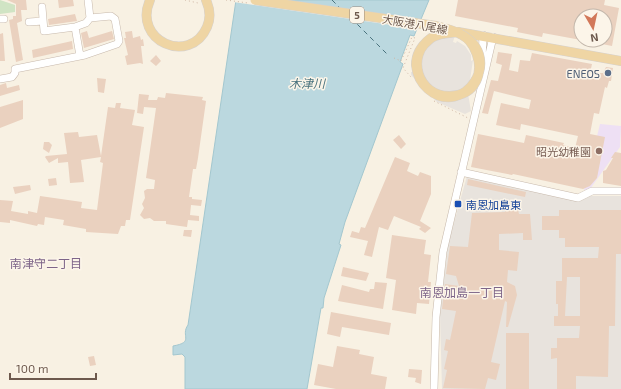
<svg xmlns="http://www.w3.org/2000/svg" width="621" height="389" viewBox="0 0 621 389" font-family="'Exo 2','Noto Sans JP',sans-serif">
	<style>
		.industrial { fill: #e8e3dd }
		.education { fill: #eee0f4 }
		.green { fill: #d0e4c4 }
		.water { fill: #bbd8df; stroke: #a3c7cf }
		.pier { fill: #f8f1e3 }
		.lines { fill: none; stroke-linecap: round; stroke-linejoin: round }
		.ferry { stroke: #4a737e; stroke-width: 1; stroke-dasharray: 5 4; stroke-linecap: butt }
		.building { fill: #ead1bf; fill-rule: evenodd }
		.minor-casing { stroke: #c7b9ac; stroke-width: 8 }
		.major-casing { stroke: #d6d1cd; stroke-width: 10 }
		.path { stroke: #ceb5a3; stroke-width: 1; stroke-dasharray: 1 3; stroke-linecap: butt }
		.minor { stroke: #fff; stroke-width: 7 }
		.major { stroke: #efd5a4; stroke-width: 9 }
		.major-bridge-casing { stroke: #d6d1cd; stroke-width: 10; stroke-linecap: butt }
		.path-bridge { stroke: #ceb5a3; stroke-width: 1; stroke-dasharray: 1 3; stroke-linecap: butt }
		.major-bridge { stroke: #efd5a4; stroke-width: 9 }
		.service-dot { fill: #5c6f8a; stroke: #fcf5e9; stroke-width: 1.5 }
		.education-dot { fill: #8d6e63; stroke: #fcf5e9; stroke-width: 1.5 }
		.transit-dot { fill: #1a4fb4; stroke: #fcf5e9; stroke-width: 1.5 }
		.labels { text-anchor: middle; dominant-baseline: central; stroke-width: 3; stroke-linejoin: round; paint-order: stroke }
		.shield { fill: #fcf5e9; stroke: #98887c; stroke-width: 1 }
		.shield-label { font-size: 10px; font-weight: bold; fill: #6d594d }
		.street-label { font-size: 11px; fill: #6d594d; stroke: #fcf5e9 }
		.service-label { font-size: 11px; fill: #4e5e75; stroke: #fcf5e9; text-anchor: end }
		.education-label { font-size: 11px; fill: #785e54; stroke: #fcf5e9; text-anchor: end }
		.transit-label { font-size: 11px; fill: #164399; stroke: #fcf5e9; text-anchor: start }
		.water-label { font-size: 12px; font-style: italic; fill: #4a737e; stroke: #fcf5e9 }
		.neighbourhood-label { font-size: 12px; fill: #7e6589; stroke: #fcf5e9 }
	</style>
	<rect width="100%" height="100%" fill="#f8f1e3"/>
	<path class="industrial" d="M457 28 453 42 456 43 457 41 465 46 471 55V61L473 60 468 94 471 111 465 114 437 102 411 75V72H413L415 51 422 40 427 35Z
		M467 176 582 200 585 196H621V389H442L440 315 448 244Z"/>
	<path class="education" d="M600 124 621 126 620 147 590 189 584 190Z"/>
	<path class="green" d="M0 0 15 5V12L0 14Z"/>
	<path class="water" d="M236 0H429L414 36 410 35 400 62 403 64 345 222 339 244 341 245 324 298 323 308H321L307 389H185V357L182 354 173 355V346C195 342 180 336 188 325Z"/>
	<path class="pier" d="M234 0H280L423 21 419 29 233 2Z"/>
	<g class="lines">
		<path class="ferry" d="M332 0 340 8
			M351 18 389 56"/>
	</g>
	<path class="building" d="M7 0H26L27 10H21L22 21 17 23 23 60 16 62 9 20 13 19V16H16V4Z
		M58 0H73L74 6 59 8Z
		M458 0H605L604 5 619 8 612 46 592 42 593 40H605V16H581V40L543 33 542 37 517 32 518 28 455 16Z
		M75 14 77 21 49 25 48 19Z
		M87 31 89 38 112 31 114 39 84 48 81 33Z
		M132 31 133 38 140 36 141 40 143 39 144 46H141L143 64 140 63 127 65 125 56 128 55 124 38H126L125 32Z
		M3 33 5 61H0V34Z
		M72 41 73 49 33 58 32 50Z
		M498 52 512 54 509 70 518 72 520 60 530 61 532 53 592 64 589 78 599 80 600 73H603L606 67 613 68 611 81H609L607 88 605 87 599 114 594 113 590 134 605 137 597 178 590 186 583 189 513 174 512 175 471 167 478 134 524 143 526 135 564 143 563 145 575 148 578 136 521 124 520 130 496 125 501 103 529 109 531 100 494 91 488 114 482 113 491 80 498 81 502 65 496 63Z
		M156 55 161 61 156 66 150 61Z
		M97 78 106 79 104 93 98 92Z
		M6 83 7 88 19 85 20 90 0 96V85Z
		M166 93 203 97 202 100 206 101 198 158 196 169H193L189 197H192V199L202 200 201 206 191 205 190 215 199 216V221L188 220 187 227 166 224V221H154L150 218 144 219 140 215 144 208 142 204 145 198 144 191 147 189H154L155 180 146 178 156 108 144 107 143 114 137 113 139 94 149 95 148 100H157L158 97 165 98Z
		M23 100V119L0 128V107Z
		M116 103H121L120 108 135 110 132 125 144 127 130 220H126L125 226H121L118 234 86 232V229L63 225 64 220 45 217 44 225 38 224 37 226 10 220V223L0 222V200L13 201 11 211 28 214V211L37 213 40 196 82 202 81 208 97 210 101 179 103 163 100 162 101 157 81 160 84 182 70 183 68 162 58 163V158L49 163 45 157 46 156 67 154 64 133 78 132 79 137 97 135 101 156 108 107 115 108Z
		M399 135 406 144 401 149 393 140Z
		M44 142H49L52 145 49 153 43 149Z
		M615 152 621 153V186L603 183V171L606 170 613 158H611Z
		M395 157 410 163 407 171 418 176 420 172 431 176V194L420 221 431 228 425 233 419 229 421 227 394 216 388 230 379 227 372 257 364 255 368 241 350 237 352 231 359 233 361 227 365 228Z
		M56 178 57 185 49 186 48 179Z
		M468 179 526 192 525 197 467 185Z
		M30 185 31 190 15 194 13 187Z
		M505 210H518L519 214H530L532 240H523V233L499 234V250L519 252 517 271 508 270 507 282 515 286 517 295 508 327H506L507 302 505 301 491 362 500 364 496 380 488 378 485 389 443 388 447 370 444 369 448 351 444 350 446 339 450 340 456 311 442 309 445 284 459 286 456 276 446 274 450 246 468 247 472 213 505 212Z
		M559 210H621V254H616L615 326H609L608 377 576 376V389H557V358L551 359V348H557V338H579L580 326H554V316H558V304H556V281H562V258H598L599 247H565V238H559V230H542V216H559ZM567 277H580V316H565Z
		M184 230H192L191 237 183 236Z
		M392 235 426 240 424 254 431 255 428 282H431L429 304 417 303 416 314 392 310 396 280 386 278Z
		M343 267 369 273 366 281 341 276Z
		M375 282 387 283 383 309 338 301 342 285 369 292 370 289H374Z
		M331 312 391 323 389 335 342 327 340 337 327 334Z
		M506 333H529V389H506Z
		M337 346 360 350 359 354 374 357 371 374 387 377 385 389H336L314 385 318 364 333 367Z
		M94 356 96 365 90 366 88 357Z
		M409 369 422 370 421 384 415 382 416 378 408 377Z"/>
	<g class="lines">
		<g class="minor-casing">
			<path id="minor" d="M42 7 44 31 75 27
				M0 19H4
				M29 22 43 21
				M80 56 75 27 86 23 90 18
				M482 61 483 35
				M0 79 12 77 15 73V69L85 55 117 44 119 41 115 19 111 16 90 18 88 0
				M461 172 578 198 592 191H621
				M434 389 436 317 443 252 493 37"/>
		</g>
		<g class="major-casing">
			<path id="major" d="M150 0C132 41 190 66 207 27 211 18 210 9 206 0
				M458 32 621 61"/>
		</g>
		<path class="path" d="M185 0 198 3
			M394 58 401 61 412 37 415 38 403 68 411 77
			M434 101 468 118"/>
		<use href="#minor" class="minor"/>
		<use href="#major" class="major"/>
		<g class="major-bridge-casing">
			<path id="major-bridge" d="M255 0 436 26C444 28 454 30 462 35 505 59 463 119 428 89 421 83 417 75 416 65 416 55 421 46 430 39 474 5 504 94 450 96 418 97 405 56 431 38 439 33 449 33 458 32"/>
		</g>
		<path class="path-bridge" d="M226 0 248 3"/>
		<use href="#major-bridge" class="major-bridge"/>
	</g>
	<circle class="service-dot" cx="608" cy="73" r="4"/>
	<circle class="education-dot" cx="599" cy="151" r="4"/>
	<rect class="transit-dot" x="454" y="200" width="8" height="8" rx="2"/>
	<g class="labels">
		<rect class="shield" x="350" y="7" width="14" height="16" rx="3"/>
		<g class="shield-label">
			<text x="357" y="15">5</text>
		</g>
		<g class="street-label">
			<text transform="translate(415 24) rotate(10)">大阪港八尾線</text>
		</g>
		<g class="service-label">
			<text x="600" y="73">ENEOS</text>
		</g>
		<g class="education-label">
			<text x="591" y="151">昭光幼稚園</text>
		</g>
		<g class="transit-label">
			<text x="466" y="204">南恩加島東</text>
		</g>
		<g class="water-label">
			<text x="307" y="83">木津川</text>
		</g>
		<g class="neighbourhood-label">
			<text x="46" y="263">南津守二丁目</text>
			<text x="462" y="292">南恩加島一丁目</text>
		</g>
	</g>
	<g transform="translate(593 28) rotate(171)"><circle r="19" fill="#fcf5e9" stroke="#c3b7ab"/>
	<path d="M0-3L7 15L0 10L-7 15Z" fill="#d27859"/>
	<text y="-6" font-size="11" font-weight="bold" text-anchor="middle" fill="#6d594d">N</text>
	</g>
	<path d="M10 373v6h86v-6" fill="none" stroke="#6d594d" stroke-width="2"/>
	<text x="16" y="373" font-size="12" fill="#6d594d" stroke="#fcf5e9" stroke-width="3" paint-order="stroke">100 m</text>
</svg>
